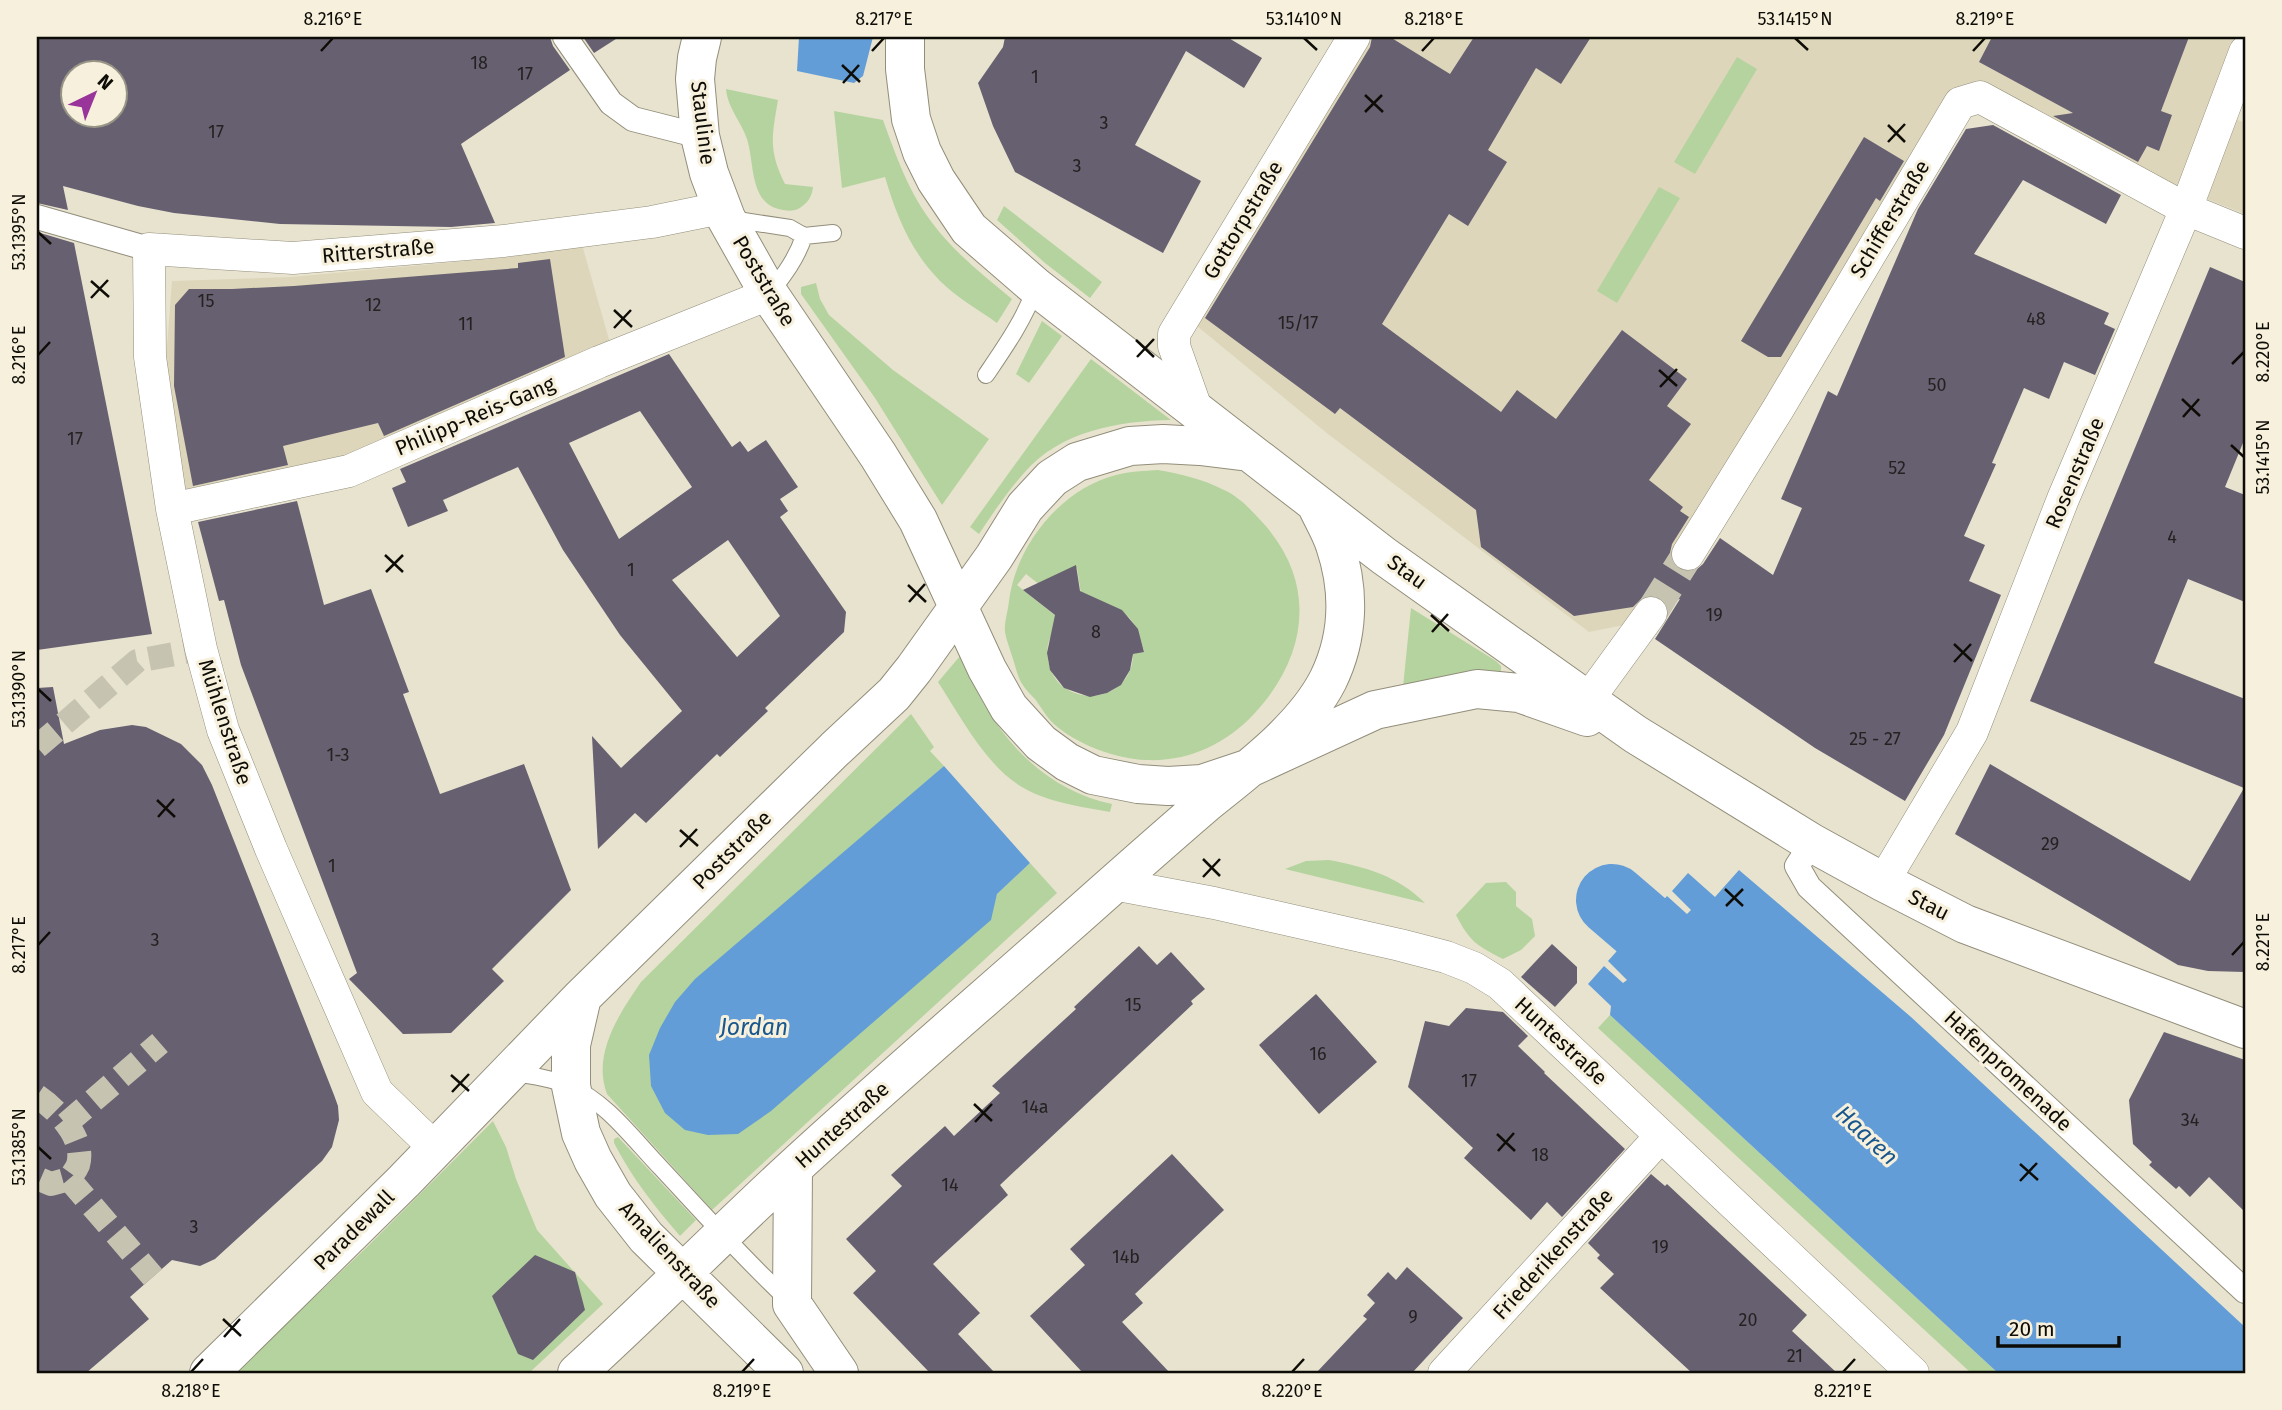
<svg xmlns="http://www.w3.org/2000/svg" width="2282" height="1410" viewBox="0 0 2282 1410" font-family="'Fira Sans',sans-serif">
	<style>
		.built { fill: #ddd6ba }
		.green { fill: #b5d39e; fill-rule: evenodd }
		.water { fill: #629dd8 }
		.lines { fill: none; stroke-linecap: round; stroke-linejoin: round }
		.river { stroke: #629dd8; stroke-width: 72 }
		.building { fill: #676071; fill-rule: evenodd }
		.pedestrian-tunnel { stroke: #c7c3b1; stroke-width: 24; stroke-dasharray: 24 12; stroke-linecap: butt }
		.minor-tunnel { stroke: #c7c3b1; stroke-width: 32; stroke-dasharray: 32 16; stroke-linecap: butt }
		.service-casing { stroke: #928e7b; stroke-width: 18 }
		.pedestrian-casing { stroke: #928e7b; stroke-width: 26 }
		.minor-casing { stroke: #928e7b; stroke-width: 33 }
		.tertiary-casing { stroke: #928e7b; stroke-width: 40 }
		.service { stroke: #fff; stroke-width: 16 }
		.pedestrian { stroke: #fff; stroke-width: 24 }
		.minor { stroke: #fff; stroke-width: 32 }
		.tertiary { stroke: #fff; stroke-width: 38 }
		.ticks { fill: none; stroke: #0e0c06; stroke-width: 2.5 }
		.labels { text-anchor: middle; dominant-baseline: central; stroke-width: 6; stroke-linejoin: round; paint-order: stroke }
		.number-label { font-size: 18px; fill: #242121 }
		.street-label { font-size: 21px; fill: #0e0c06; stroke: #f6f0dc }
		.water-label { font-size: 23px; font-style: italic; fill: #18578e; stroke: #f6f0dc }
		.neatline { fill: none; stroke: #0e0c06; stroke-width: 2.5 }
		.ticks-label { font-size: 18px; text-anchor: middle; fill: #0e0c06 }
	</style>
	<rect width="100%" height="100%" fill="#e8e3cf"/>
	<path class="built" d="M1354 37H2242L2217 111 2245 123V214L2189 192 1990 88 1958 93 1773 404 1624 625 1589 632 1328 434 1180 312Z
		M581 241 612 350 348 462 186 492 165 374 172 281 291 277 511 257Z"/>
	<path class="green" d="M1737 57 1757 69 1695 174 1674 162Z
		M726 89 778 100C772 136 768 150 785 184L813 187C812 197 807 204 798 209 793 211 789 211 783 210 749 205 755 165 747 139 741 121 728 109 726 89Z
		M834 111 883 120C896 156 909 193 933 224 955 253 984 276 1012 299L997 323C979 310 956 297 940 281 910 250 897 217 885 177L842 188Z
		M1659 187 1680 198 1617 303 1597 291Z
		M1004 206 1102 282 1090 298 1045 263 997 220Z
		M816 283 820 299 829 315 893 370 989 439 942 505 875 398 801 294V287Z
		M1042 321 1062 336 1029 383 1016 374Z
		M1091 359 1171 420C1118 421 1060 431 1024 473 1007 492 993 513 979 534L970 527Z
		M1158 470C1181 474 1203 479 1224 490 1240 497 1252 511 1264 524 1318 585 1307 657 1254 714 1226 744 1188 762 1146 760 1116 759 1076 744 1054 724 1047 718 1041 707 1035 699 1029 693 1022 686 1019 678 1016 670 1014 661 1011 653 1009 646 1006 639 1005 632 1004 623 1008 611 1009 601 1016 545 1061 489 1116 475 1130 471 1144 471 1158 470ZM1077 568 1082 600C1122 610 1133 608 1144 651L1133 654C1133 659 1132 666 1130 670 1120 696 1087 703 1065 688 1049 678 1042 650 1052 634 1055 629 1059 625 1062 621L1017 585 1026 574 1040 585 1063 572Z
		M1411 608 1496 661 1501 666V674L1403 687Z
		M960 656C970 673 976 692 987 709 1015 756 1058 793 1112 804L1110 812C1081 807 1047 802 1022 787 987 767 960 716 938 682Z
		M911 714 934 747 930 751 944 766 898 807 990 920 997 894 1030 863 1057 893 712 1210 607 1094C592 1054 619 1014 641 982Z
		M1329 860C1366 867 1398 876 1425 903L1285 869 1306 861Z
		M1506 882 1516 892V906L1532 919 1535 936 1521 950 1503 959C1476 945 1470 942 1456 915L1486 883Z
		M1610 1015 1998 1373H1971L1598 1028Z
		M493 1121 506 1147 516 1179 537 1230 603 1304 529 1373H235L367 1247Z
		M618 1137 696 1220 680 1236C655 1207 632 1178 614 1143V1139Z"/>
	<path class="water" d="M799 37H873L863 76 854 83 797 71Z
		M944 766 1030 863 997 894 991 920 771 1111 738 1134 708 1135 685 1130 665 1113 651 1086 649 1055 660 1028 675 1002 695 979Z
		M1739 870 1911 1017 2245 1327V1373H1998L1610 1015 1611 1006 1588 984 1604 966 1623 983 1627 980 1608 961 1624 943 1651 967 1678 938 1652 913 1667 896 1687 914 1691 910 1672 891 1688 873 1715 897Z"/>
	<g class="lines">
		<path class="river" d="M1612 900 1690 967 1742 1016"/>
	</g>
	<path class="building" d="M37 37H550L553 46 570 70 461 144 495 223 451 227 280 224 174 213 138 206 63 186 68 210 37 203ZM74 74H116V116H74Z
		M583 37H619L594 53Z
		M1005 37H1227L1262 58 1244 88 1186 51 1135 145 1201 181 1163 253 1015 172 993 126 978 83 1003 47Z
		M1372 37H1390L1450 74 1474 37H1591L1561 84 1536 68 1488 150 1507 162 1468 226 1449 214 1382 324 1501 412 1517 390 1556 419 1622 330 1687 379 1667 406 1691 424 1649 480 1683 507 1680 511 1689 517 1672 544 1670 553 1672 563 1679 570 1687 572 1696 570 1703 564 1720 538 1773 575 1802 508 1781 499 1828 391 1837 396 1918 209 1966 129 1993 125 2121 195 2106 224 2023 180 1974 254 2109 313 2104 324 2115 329 2095 375 2064 362 2049 399 2024 388 1992 463 1996 464 1964 536 1985 545 1969 581 2001 595 1944 735 1905 801 1815 748 1655 639 1680 599 1665 602 1661 598 1652 595 1643 597 1633 607 1574 616 1481 547 1476 510 1340 408 1335 414 1205 318 1370 47Z
		M1992 37H2189L2161 111 2172 115 2159 151 2147 146 2138 162 2053 116 2073 113 1979 62Z
		M1864 137 1904 161 1880 201 1876 198 1781 357H1768L1741 341Z
		M37 232 74 243 152 634 37 650Z
		M550 259 565 357 384 436 378 423 283 446 288 465 193 486 174 386 175 305 189 289H232L294 286 518 268V263Z
		M2210 267 2245 282V438L2225 487 2245 495V602L2188 579 2154 663 2245 699V972L2208 971 2178 965 1955 834 1990 764 2190 881 2244 788 2030 701Z
		M669 354 732 447 740 441 748 452 766 440 798 487 780 499 788 511 780 517 846 612 844 632 765 708 768 711 720 757 717 754 646 823 635 813 598 849 592 736 621 768 682 711 620 635 563 550 518 467 443 500 448 511 408 527 392 488 406 482 400 469ZM640 411 692 487 619 539 569 443ZM728 540 780 616 737 657 672 580Z
		M297 501 324 605 371 589 409 692 403 694 440 794 524 764 571 890 492 969 504 981 451 1033 403 1034 349 979 357 973 241 665 224 600 219 601 198 522Z
		M1076 565 1080 591 1122 610 1138 629 1144 652 1133 654 1130 670 1121 685 1107 693 1090 697 1064 688 1050 670 1047 653 1055 615 1023 590Z
		M53 687 64 744 100 730 132 725 146 727 181 744 202 765 212 785 334 1095 338 1106 339 1120 332 1147 322 1161 215 1259 200 1266 172 1260 130 1297 149 1319 86 1373H37V688Z
		M1552 944 1577 967V983L1555 1007 1521 977Z
		M1139 946 1157 965 1171 952 1205 989 1191 1001 1193 1004 1000 1185 1008 1195 933 1264 980 1313 958 1334 995 1373H930L853 1293 876 1271 846 1239 902 1186 891 1175 945 1126 954 1136 1000 1093 992 1086 1076 1009 1074 1007Z
		M1316 994 1377 1062 1319 1114 1259 1045Z
		M1466 1008 1503 1012 1528 1036 1518 1046 1545 1072 1544 1073 1625 1149 1562 1217 1547 1202 1531 1220 1464 1158 1473 1148 1408 1087 1425 1021 1449 1026Z
		M2164 1032 2245 1060V1212L2209 1177 2190 1197 2179 1186 2176 1189 2149 1165 2152 1162 2133 1144 2129 1100Z
		M1172 1154 1224 1210 1135 1294 1143 1303 1122 1322 1170 1373H1083L1030 1316 1085 1265 1070 1249Z
		M1651 1174 1665 1186 1667 1184 1807 1315 1792 1331 1837 1373H1692L1600 1288 1614 1274 1597 1258 1600 1255 1588 1243Z
		M535 1255 575 1272 585 1310 533 1360 518 1354 492 1296Z
		M1407 1267 1463 1318 1412 1373H1316L1367 1319 1363 1316 1375 1303 1367 1295 1388 1272 1396 1280Z"/>
	<g class="lines">
		<path class="pedestrian-tunnel" d="M37 747 137 661 201 649
			M37 1096C56 1109 86 1138 78 1165 76 1170 72 1175 69 1179L51 1184 37 1178
			M66 1124 160 1043
			M69 1179 153 1277"/>
		<path class="minor-tunnel" d="M1651 613 1688 554"/>
		<g class="service-casing">
			<path id="service" d="M731 219 790 228 804 236 833 233
				M770 293C784 275 797 258 804 236
				M986 375C1005 347 1024 320 1036 287
				M512 1073C531 1075 551 1078 569 1086 606 1101 634 1140 661 1168 703 1213 743 1258 788 1300"/>
		</g>
		<g class="pedestrian-casing">
			<path id="pedestrian" d="M565 37 611 103 633 119 700 136
				M37 217 149 249
				M1812 843 1797 866 1809 887 2245 1291"/>
		</g>
		<g class="minor-casing">
			<path id="minor" d="M1197 411 1174 346V334L1354 37
				M172 509 349 471 599 362 769 294
				M1688 554 1778 409 1960 103 1980 97 2186 209 2245 233
				M1587 701 1651 613
				M1883 882 1972 732 2063 499 2186 209 2245 52
				M1113 884 1214 903 1400 945 1446 957 1474 968 1500 984 1913 1373
				M436 1149 377 1092 271 849 223 730 201 649 172 509 150 357 149 249 293 258 504 241 652 222 721 208
				M1444 1373 1661 1136"/>
		</g>
		<g class="tertiary-casing">
			<path id="tertiary" d="M702 37 697 58 695 79 700 136 709 173 726 218 769 294 878 455 918 520 987 669 1009 708 1041 743 1067 762 1093 775 1138 784 1168 786 1202 784 1247 769 1375 710 1477 689 1519 693 1587 717
				M905 37V69L911 119 922 152 936 180 969 229 1036 287 1384 556 1635 734 1812 843 1883 882 1965 924 2245 1029
				M582 997 571 1045V1086L581 1133 593 1160 613 1195 646 1237 784 1373
				M793 1168 792 1304 839 1373
				M209 1373 404 1181 582 997 835 749 894 694 914 669 994 557 1025 507 1052 478 1077 462 1130 446 1163 444 1200 446 1249 452
				M577 1373C650 1307 719 1236 792 1169 893 1076 998 987 1100 896 1135 865 1170 834 1205 804 1247 770 1303 729 1328 680 1349 637 1350 590 1335 545 1331 532 1323 519 1317 506"/>
		</g>
		<use href="#service" class="service"/>
		<use href="#pedestrian" class="pedestrian"/>
		<use href="#minor" class="minor"/>
		<use href="#tertiary" class="tertiary"/>
	</g>
	<path class="ticks" d="M1304 38 1317 50M1795 38 1808 50M321 51 333 38M872 51 884 38M1422 51 1434 38M1973 51 1985 38M842 65 860 82M843 83 859 65M1365 95 1383 112M1365 112 1382 95M1888 125 1905 142M1888 142 1905 124M38 232 51 244M91 281 109 297M91 298 108 280M614 310 632 327M614 328 631 310M1136 340 1154 357M38 355 50 342M1137 357 1154 339M2232 364 2244 352M1659 370 1677 386M1660 387 1677 369M2182 399 2200 416M2183 417 2199 399M2231 445 2244 457M385 555 403 572M386 572 403 555M908 585 926 602M909 602 925 584M1431 615 1449 631M1432 632 1448 614M1954 644 1972 661M1954 662 1971 644M38 689 51 701M157 800 175 817M158 817 174 799M680 830 698 846M680 847 697 829M1203 859 1220 876M1203 877 1220 859M1725 889 1743 906M1726 906 1743 889M38 945 50 932M2232 955 2244 942M451 1075 469 1091M452 1092 469 1074M974 1104 992 1121M975 1122 992 1104M1497 1134 1515 1151M38 1147 51 1159M1498 1151 1514 1133M2020 1164 2038 1180M2020 1181 2037 1163M223 1319 241 1336M224 1337 240 1319M191 1372 203 1359M742 1372 754 1359M1292 1372 1304 1359M1843 1372 1855 1359"/>
	<g class="labels">
		<g class="number-label">
			<text x="479" y="63">18</text>
			<text x="525" y="74">17</text>
			<text x="1035" y="77">1</text>
			<text x="1104" y="123">3</text>
			<text x="216" y="132">17</text>
			<text x="1077" y="166">3</text>
			<text x="206" y="301">15</text>
			<text x="373" y="305">12</text>
			<text x="2036" y="319">48</text>
			<text x="1298" y="323">15/17</text>
			<text x="466" y="324">11</text>
			<text x="1937" y="385">50</text>
			<text x="75" y="439">17</text>
			<text x="1897" y="468">52</text>
			<text x="2172" y="537">4</text>
			<text x="631" y="570">1</text>
			<text x="1714" y="615">19</text>
			<text x="1096" y="632">8</text>
			<text x="1875" y="739">25 - 27</text>
			<text x="338" y="755">1-3</text>
			<text x="2050" y="844">29</text>
			<text x="332" y="866">1</text>
			<text x="155" y="940">3</text>
			<text x="1133" y="1005">15</text>
			<text x="1318" y="1054">16</text>
			<text x="1469" y="1081">17</text>
			<text x="1035" y="1107">14a</text>
			<text x="2190" y="1120">34</text>
			<text x="1540" y="1155">18</text>
			<text x="950" y="1185">14</text>
			<text x="194" y="1227">3</text>
			<text x="1660" y="1247">19</text>
			<text x="1126" y="1257">14b</text>
			<text x="1413" y="1317">9</text>
			<text x="1748" y="1320">20</text>
			<text x="1795" y="1356">21</text>
		</g>
		<g class="street-label">
			<text transform="translate(703 123) rotate(83)">Staulinie</text>
			<text transform="translate(1890 219) rotate(-59)">Schifferstraße</text>
			<text transform="translate(1243 220) rotate(-59)">Gottorpstraße</text>
			<text transform="translate(378 251) rotate(-5)">Ritterstraße</text>
			<text transform="translate(764 281) rotate(59)">Poststraße</text>
			<text transform="translate(475 416) rotate(-23)">Philipp-Reis-Gang</text>
			<text transform="translate(2075 473) rotate(-67)">Rosenstraße</text>
			<text transform="translate(1407 572) rotate(36)">Stau</text>
			<text transform="translate(225 722) rotate(72)">Mühlenstraße</text>
			<text transform="translate(732 850) rotate(-45)">Poststraße</text>
			<text transform="translate(1929 905) rotate(27)">Stau</text>
			<text transform="translate(1561 1041) rotate(43)">Huntestraße</text>
			<text transform="translate(2008 1071) rotate(43)">Hafenpromenade</text>
			<text transform="translate(842 1125) rotate(-42)">Huntestraße</text>
			<text transform="translate(354 1230) rotate(-45)">Paradewall</text>
			<text transform="translate(1553 1254) rotate(-48)">Friederikenstraße</text>
			<text transform="translate(670 1255) rotate(47)">Amalienstraße</text>
		</g>
		<g class="water-label">
			<text x="754" y="1027">Jordan</text>
			<text transform="translate(1867 1135) rotate(43)">Haaren</text>
		</g>
	</g>
	<rect width="2282" height="1410" fill="none" stroke="#f6f0dc" stroke-width="77"/>
	<g transform="translate(94 94) rotate(43)"><circle r="33" fill="#f6f0dc" stroke="#999586" stroke-width="2"/>
	<path d="M0-5L12 26L0 18L-12 26Z" fill="#98349a"/>
	<text y="-10" font-size="19" font-weight="bold" text-anchor="middle" fill="#0e0c06">N</text>
	</g>
	<path d="M1998 1336v10h121v-10" fill="none" stroke="#0e0c06" stroke-width="3.5"/>
	<text x="2009" y="1336" font-size="21" fill="#0e0c06" stroke="#f6f0dc" stroke-width="5" paint-order="stroke">20 m</text>
	<rect x="38" y="38" width="2206" height="1334" class="neatline"/>
	<g class="ticks-label">
		<text x="333" y="25">8.216°E</text>
		<text x="884" y="25">8.217°E</text>
		<text x="1304" y="25">53.1410°N</text>
		<text x="1434" y="25">8.218°E</text>
		<text x="1795" y="25">53.1415°N</text>
		<text x="1985" y="25">8.219°E</text>
		<text transform="translate(19 232) rotate(-90)" y="6">53.1395°N</text>
		<text transform="translate(2263 352) rotate(-90)" y="6">8.220°E</text>
		<text transform="translate(19 355) rotate(-90)" y="6">8.216°E</text>
		<text transform="translate(2263 457) rotate(-90)" y="6">53.1415°N</text>
		<text transform="translate(19 689) rotate(-90)" y="6">53.1390°N</text>
		<text transform="translate(2263 942) rotate(-90)" y="6">8.221°E</text>
		<text transform="translate(19 945) rotate(-90)" y="6">8.217°E</text>
		<text transform="translate(19 1147) rotate(-90)" y="6">53.1385°N</text>
		<text x="191" y="1397">8.218°E</text>
		<text x="742" y="1397">8.219°E</text>
		<text x="1292" y="1397">8.220°E</text>
		<text x="1843" y="1397">8.221°E</text>
	</g>
</svg>
